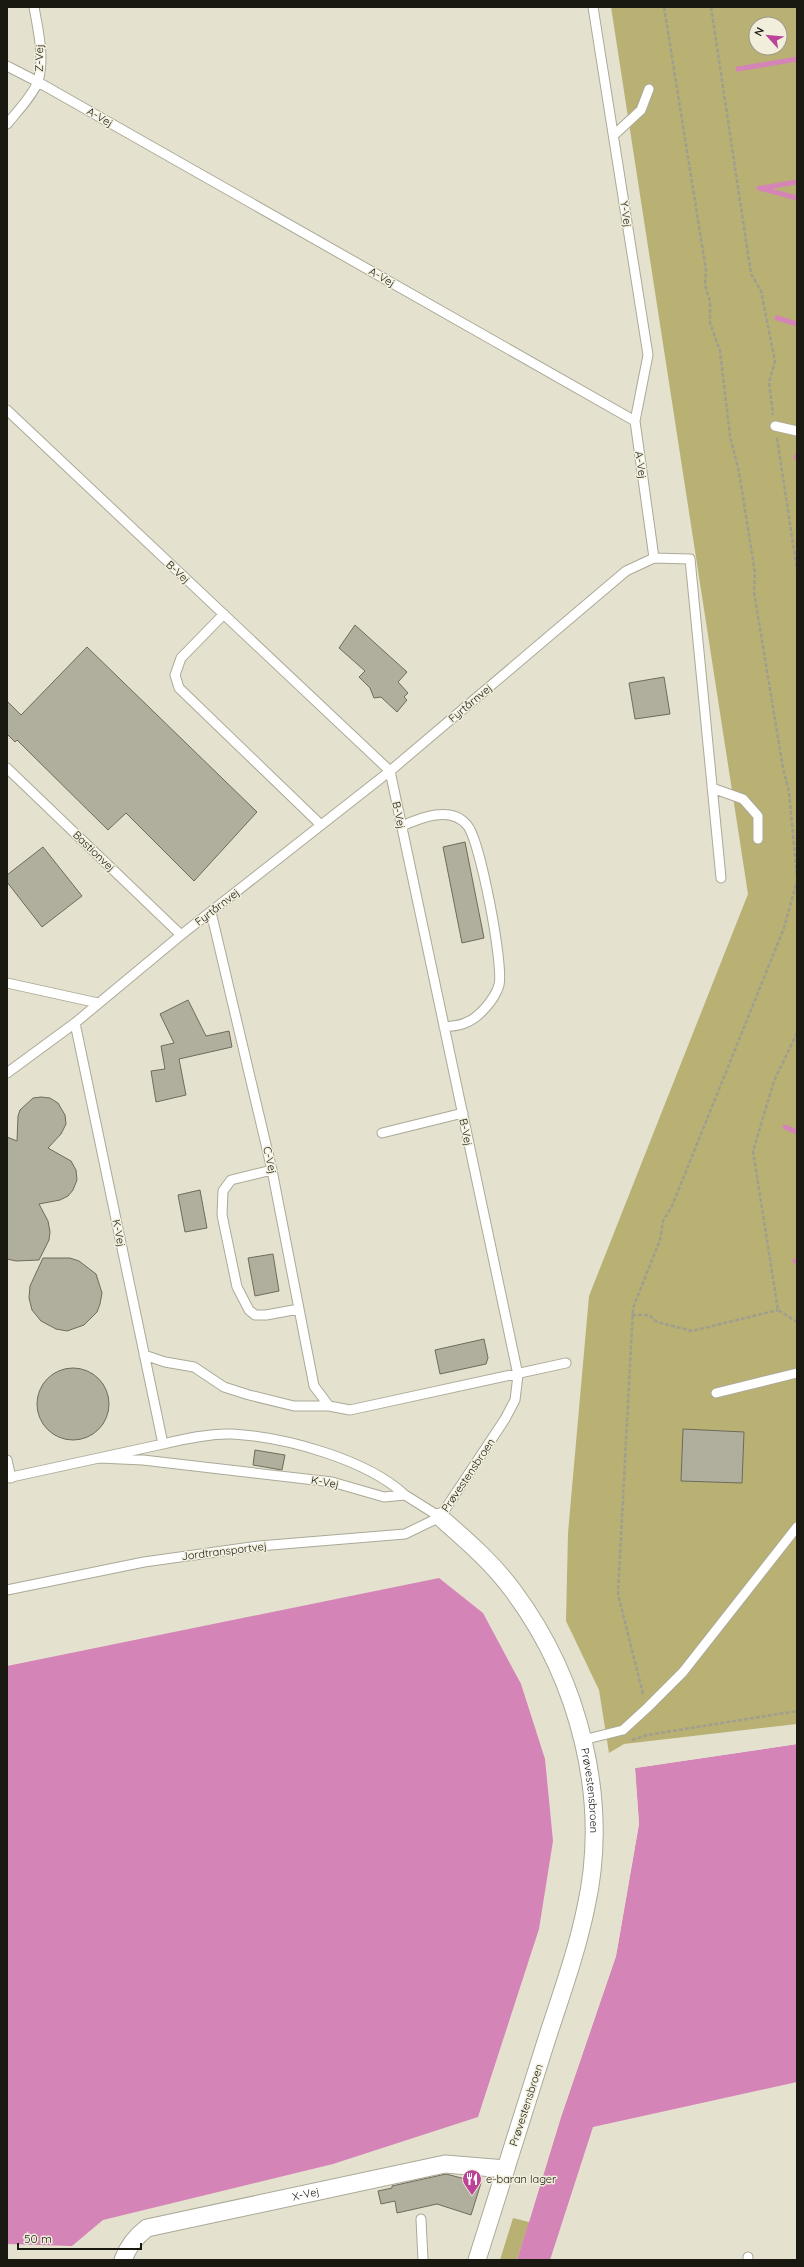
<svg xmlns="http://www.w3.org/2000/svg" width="804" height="2267" viewBox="0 0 804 2267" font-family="Quicksand,sans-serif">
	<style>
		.green { fill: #b8b173; fill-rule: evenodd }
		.water { fill: #d584b7 }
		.pier { fill: #e4e2cf }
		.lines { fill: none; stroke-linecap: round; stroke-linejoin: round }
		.stream { stroke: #d584b7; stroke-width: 5 }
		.building { fill: #b0ae9c; stroke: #6d6b5b }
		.service-casing { stroke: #aba997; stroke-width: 11 }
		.minor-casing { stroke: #aba997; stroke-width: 19 }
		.path { stroke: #a09e8f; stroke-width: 2.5; stroke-dasharray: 4 2; stroke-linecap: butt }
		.service { stroke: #fff; stroke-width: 9 }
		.minor { stroke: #fff; stroke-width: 17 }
		.labels { text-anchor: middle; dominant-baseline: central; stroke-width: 3; stroke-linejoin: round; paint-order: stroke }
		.street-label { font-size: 11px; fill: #191811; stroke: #f1efdc }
		.poi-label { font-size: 11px; fill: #191811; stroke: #f1efdc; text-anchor: start }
	</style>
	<rect width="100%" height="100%" fill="#e4e2cf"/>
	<path class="green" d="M611 7H797V1724L624 1744 609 1753 599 1690 566 1621 568 1533 589 1296 748 894ZM756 24H780V48H756Z
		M513 2218 529 2222 517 2260H500Z"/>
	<path class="water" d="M439 1578 483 1613 521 1684 545 1759 553 1841 539 1929 478 2117 333 2164 103 2220 72 2246 7 2244V1666Z
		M797 1744V2082L593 2127 550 2260H517L561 2117 616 1956 639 1824 635 1768Z"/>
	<path class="pier" d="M797 1742V1744L635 1768 639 1824 616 1956 561 2117 529 2222 527 2221 559 2116 614 1955 637 1824 633 1767Z"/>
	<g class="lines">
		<path class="stream" d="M738 69 797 59
			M759 188 797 198
			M762 188 797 182
			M777 318 797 324
			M796 457H797
			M785 1127 797 1132
			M795 1261H797"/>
	</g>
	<path class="building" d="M355 625 407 672 398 682 408 693 404 697 407 700 397 712 381 697 374 698 370 688 359 677 365 671 339 648Z
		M87 647 257 812 194 881 126 813 108 830 17 740 15 742 7 734V701L21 715Z
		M664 677 670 714 635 719 629 683Z
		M465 842 484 938 462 943 443 847Z
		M43 847 82 896 42 927 7 882V875Z
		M188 1000 206 1036 229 1031 232 1047 179 1059 186 1095 156 1102 151 1071 165 1069 161 1046 174 1043 160 1014Z
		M41 1097 50 1098 58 1103 65 1115 66 1124 61 1134 48 1148 71 1161 76 1170 77 1180 73 1190 68 1196 60 1200 39 1204 48 1221 50 1232 49 1240 39 1260 16 1261 7 1259V1137L17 1141 18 1116 20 1110 33 1098Z
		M200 1190 207 1228 185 1232 178 1195Z
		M273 1254 279 1291 255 1296 248 1258Z
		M43 1258H70L79 1261 96 1274 102 1293 100 1304 97 1312 84 1325 67 1331 56 1329 41 1321 32 1310 29 1298 30 1286Z
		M484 1339 488 1358 486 1364 440 1374 435 1350Z
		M37 1404a36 36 0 1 1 72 0a36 36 0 1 1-72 0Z
		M683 1429 744 1432 742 1483 681 1481Z
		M255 1450 285 1455 282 1470 253 1465Z
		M446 2174 481 2183 471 2215 437 2204 397 2213 395 2201 381 2204 378 2191 392 2188V2186Z"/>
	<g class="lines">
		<g class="service-casing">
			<path id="service" d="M593 7 648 355 635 421
				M7 66 38 82 635 421 654 558
				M7 124C16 113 34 94 38 81 45 58 38 30 34 7
				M614 135 641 110 649 89
				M7 410 390 771 518 1375 515 1400 505 1419 440 1517
				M775 426 797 431
				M224 614 181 658 175 675 179 688 321 825
				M7 768 181 935
				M712 788 743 799 758 816V839
				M402 826C420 818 451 805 467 825 480 839 504 966 499 985 495 999 479 1018 465 1023 459 1026 451 1026 444 1027
				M211 912 272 1170 314 1386 329 1406
				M7 983 98 1003
				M75 1023 163 1444C184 1439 210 1433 232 1434 285 1437 366 1459 405 1495
				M7 1073 75 1023 181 935 390 771 626 571 654 558 690 559 721 878
				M382 1133 463 1113
				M272 1170 231 1180 223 1191 222 1215 237 1287 249 1310 255 1315H266L299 1309
				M144 1355 165 1362 194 1367 224 1387 249 1395 294 1406H329L350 1410 566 1363
				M716 1393 797 1373
				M99 1458 143 1460 332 1482 384 1497 405 1495 440 1517
				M7 1460 11 1478
				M7 1478 163 1444
				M7 1590 144 1562 259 1546 405 1534 440 1517
				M583 1740 623 1730 647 1708 683 1672 797 1527
				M421 2219 423 2260
				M748 2260V2257"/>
		</g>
		<g class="minor-casing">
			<g id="minor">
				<path id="s1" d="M440 1517C466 1540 493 1563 514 1592 579 1680 610 1799 586 1907 576 1956 558 2003 543 2051 521 2121 499 2190 477 2260"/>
				<path id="s2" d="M123 2260C128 2246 135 2237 147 2228L445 2164 506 2169"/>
			</g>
		</g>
		<path class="path" d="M664 7 706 270 705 285 710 301V323L720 351 730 436 739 472 755 573 754 592 783 768 789 792 797 878
			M711 7 751 274 761 291 775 361 769 382 773 415
			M777 438 797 570
			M797 1033 774 1081 753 1151 778 1310 797 1322
			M632 1315H649L657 1322 692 1331 778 1310
			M643 1694 618 1594 633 1308 660 1240 663 1221 672 1206 784 928 797 881
			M632 1740 647 1735 797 1711"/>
		<use href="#service" class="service"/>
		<use href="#minor" class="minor"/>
	</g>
	<defs>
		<g id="restaurant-pin" transform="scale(1)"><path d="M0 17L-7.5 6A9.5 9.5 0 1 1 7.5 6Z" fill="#bc4397" stroke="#f1efdc"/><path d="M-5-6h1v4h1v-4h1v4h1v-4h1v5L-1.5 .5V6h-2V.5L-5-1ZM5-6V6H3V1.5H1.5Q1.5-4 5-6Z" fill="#fff"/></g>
	</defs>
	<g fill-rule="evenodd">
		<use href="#restaurant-pin" x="472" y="2179"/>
	</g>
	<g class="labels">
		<g class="street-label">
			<text transform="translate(39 58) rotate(-89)">Z-Vej</text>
			<text transform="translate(100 117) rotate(30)">A-Vej</text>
			<text transform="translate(626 214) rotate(81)">Y-Vej</text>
			<text transform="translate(382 277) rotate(30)">A-Vej</text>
			<text transform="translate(641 465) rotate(82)">A-Vej</text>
			<text transform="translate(178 572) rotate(43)">B-Vej</text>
			<text transform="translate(470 703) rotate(-40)">Fyrtårnvej</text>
			<text transform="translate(399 815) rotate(78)">B-Vej</text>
			<text transform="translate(94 851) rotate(44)">Bastionvej</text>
			<text transform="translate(217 907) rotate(-38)">Fyrtårnvej</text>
			<text transform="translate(466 1132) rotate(78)">B-Vej</text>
			<text transform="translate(270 1160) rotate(77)">C-Vej</text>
			<text transform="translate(119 1233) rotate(78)">K-Vej</text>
			<text transform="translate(468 1475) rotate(-56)">Prøvestensbroen</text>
			<text transform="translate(325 1482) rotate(10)">K-Vej</text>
			<text transform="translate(224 1551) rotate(-7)">Jordtransportvej</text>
			<text stroke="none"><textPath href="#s1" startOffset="321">Prøvestensbroen</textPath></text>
			<text transform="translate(526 2105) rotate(-72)">Prøvestensbroen</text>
			<text stroke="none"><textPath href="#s2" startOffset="203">X-Vej</textPath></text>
		</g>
		<g class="poi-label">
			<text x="486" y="2179">e-baran lager</text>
		</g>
	</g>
	<rect width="804" height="2267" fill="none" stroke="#191811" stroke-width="16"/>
	<g transform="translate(768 36) rotate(297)"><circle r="19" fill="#f1efdc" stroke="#9b998b"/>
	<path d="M0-3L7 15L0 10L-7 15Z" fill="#bc4397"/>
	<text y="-6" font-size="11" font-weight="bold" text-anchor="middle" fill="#191811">N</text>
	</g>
	<path d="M18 2243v6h123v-6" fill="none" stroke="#191811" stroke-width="2"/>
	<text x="24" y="2243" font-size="12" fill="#191811" stroke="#f1efdc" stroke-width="3" paint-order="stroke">50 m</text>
</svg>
